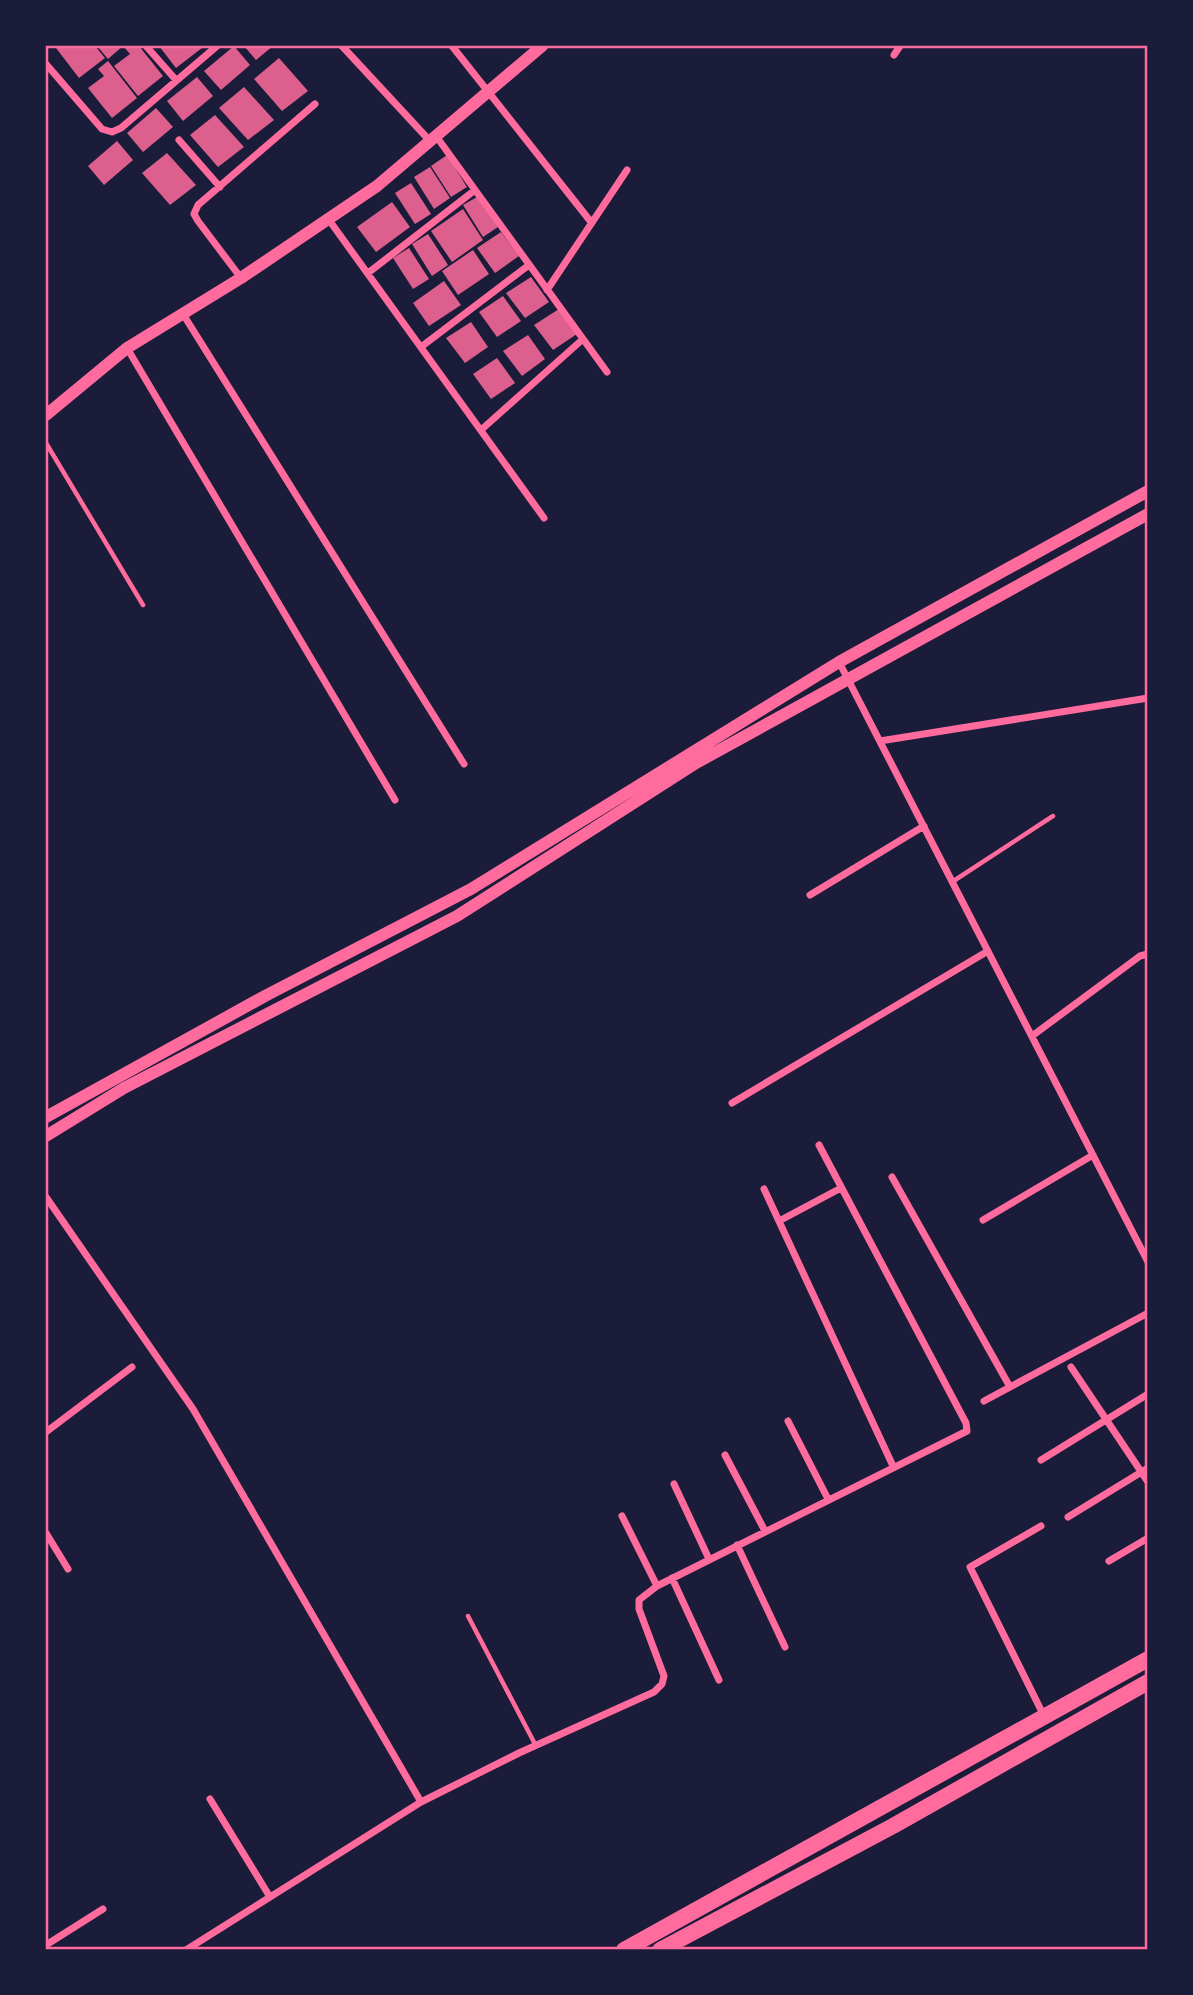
<svg xmlns="http://www.w3.org/2000/svg" width="1193" height="1995" viewBox="0 0 1193 1995" font-family="'IBM Plex Serif',serif">
	<style>
		.building { fill: #dd5f8e }
		.lines { fill: none; stroke-linecap: round; stroke-linejoin: round }
		.service { stroke: #ff6b9d; stroke-width: 4.5 }
		.minor { stroke: #ff6b9d; stroke-width: 7 }
		.tertiary { stroke: #ff6b9d; stroke-width: 12 }
		.primary { stroke: #ff6b9d; stroke-width: 16 }
		.neatline { fill: none; stroke: #ff6b9d; stroke-width: 2.5 }
	</style>
	<rect width="100%" height="100%" fill="#1b1b3a"/>
	<path class="building" d="M59 46H95L105 58 79 78 56 48Z
		M97 46H139L163 76 138 96 114 66 130 54 123 46 108 59Z
		M159 46H200L202 48 176 68Z
		M234 46 250 65 221 90 204 71Z
		M244 46H273L256 60Z
		M279 58 308 91 282 111 254 79Z
		M108 61 137 98 112 118 88 88 104 76 98 69Z
		M197 77 213 96 183 121 167 101Z
		M244 87 274 120 248 140 219 108Z
		M156 108 173 127 143 152 127 133Z
		M215 115 244 147 218 167 190 135Z
		M117 141 133 160 104 185 88 166Z
		M167 153 196 185 170 205 142 173Z
		M447 155 467 187 451 197 431 166Z
		M430 167 450 198 434 209 414 177Z
		M411 183 431 214 415 224 395 193Z
		M477 197 498 227 483 237 463 205Z
		M392 202 410 227 376 252 357 227Z
		M463 209 483 240 452 262 431 231Z
		M501 232 519 256 495 273 477 248Z
		M428 234 448 265 432 276 412 244Z
		M409 248 429 279 413 289 393 258Z
		M473 250 489 274 458 295 442 271Z
		M531 277 549 302 525 318 506 293Z
		M444 281 461 305 429 326 413 303Z
		M503 296 521 321 497 337 479 312Z
		M559 309 577 334 553 350 534 325Z
		M471 322 488 347 465 363 446 338Z
		M528 335 545 359 522 376 503 351Z
		M497 358 515 383 491 399 473 374Z"/>
	<g class="lines">
		<path class="service" d="M46 443 143 605
			M952 882 1053 816
			M468 1616 536 1746"/>
		<path class="minor" d="M146 46 176 80
			M342 46 430 141
			M452 46 591 222
			M894 55 900 46
			M46 64 102 129 112 132 121 128 217 46
			M436 136 607 372
			M179 140 220 187
			M329 220 544 518
			M368 273 475 190
			M241 278 198 221 194 214 198 205 315 104
			M547 290 627 170
			M183 314 464 764
			M421 347 529 265
			M127 348 395 800
			M481 430 583 339
			M839 662 1148 1262
			M880 741 1148 698
			M810 895 924 826
			M1032 1036 1140 956 1148 954
			M732 1103 988 951
			M892 1177 1010 1387
			M764 1189 893 1466
			M46 1197 193 1409 421 1802
			M983 1220 1093 1155
			M779 1221 841 1188
			M1071 1367 1148 1482
			M984 1401 1148 1313
			M788 1421 828 1499
			M46 1432 132 1367
			M725 1455 765 1531
			M1041 1460 1148 1394
			M674 1484 709 1559
			M622 1516 657 1586
			M1068 1517 1148 1468
			M1041 1526 970 1567 1044 1716
			M46 1533 68 1569
			M737 1545 785 1647
			M1109 1561 1148 1538
			M672 1578 719 1680
			M210 1799 270 1897
			M46 1945 103 1909
			M186 1950 421 1802 519 1753 654 1692 662 1684 664 1676 639 1609V1600L657 1586 967 1431 966 1423 819 1145"/>
		<path class="tertiary" d="M46 415 127 348 241 278 377 186 542 46
			M46 1117 265 996 471 889 839 662 1148 491
			M46 1136 124 1088 457 916 696 763 1148 514"/>
		<path class="primary" d="M624 1950 1148 1659
			M660 1950 893 1826 1148 1682"/>
	</g>
	<rect width="1193" height="1995" fill="none" stroke="#1b1b3a" stroke-width="94"/>
	<rect x="47" y="47" width="1099" height="1901" class="neatline"/>
</svg>
